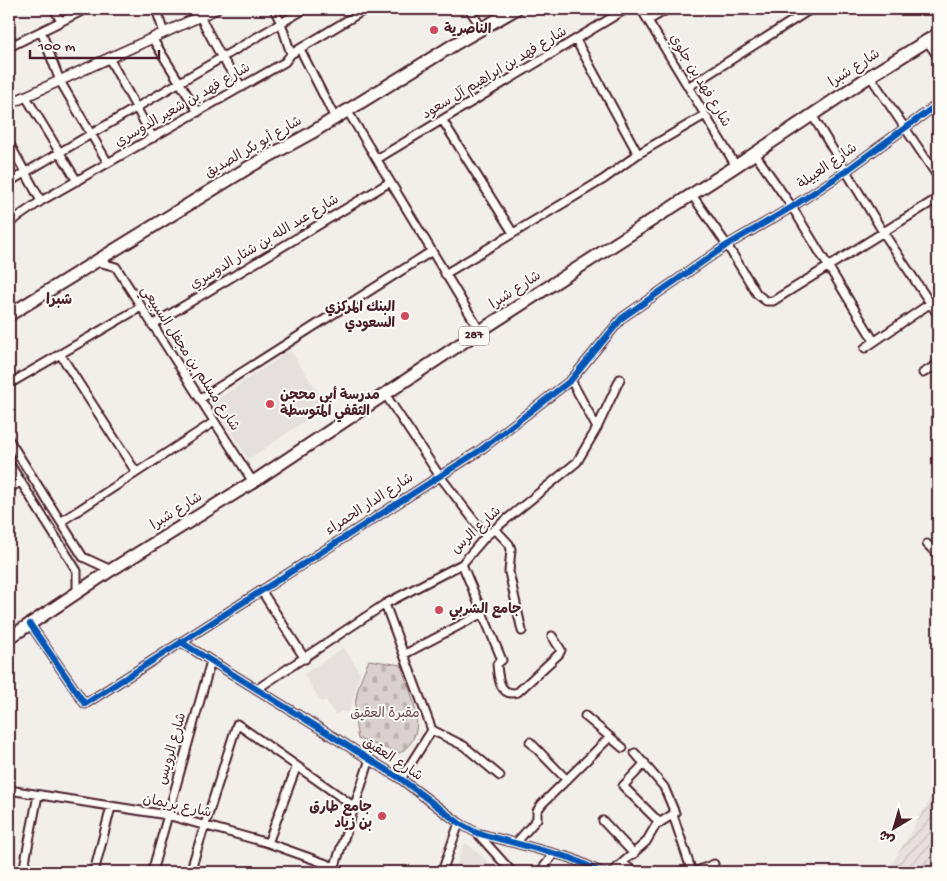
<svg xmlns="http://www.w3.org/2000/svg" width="947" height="881" viewBox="0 0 947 881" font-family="'Gochi Hand','Playpen Sans Arabic',sans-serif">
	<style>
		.built { fill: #e5dfdd }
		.industrial { fill: url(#industrial-furrows) }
		.cemetery { fill: url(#cemetery-stones); stroke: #92787d }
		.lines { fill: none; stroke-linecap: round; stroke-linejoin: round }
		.minor-casing { stroke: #4a1f2b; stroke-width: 11 }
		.tertiary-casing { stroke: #4a1f2b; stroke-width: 12 }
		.primary-casing { stroke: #4a1f2b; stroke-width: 15 }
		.minor { stroke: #fdfcf7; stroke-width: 7 }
		.tertiary { stroke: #fdfcf7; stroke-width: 9 }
		.primary { stroke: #fdfcf7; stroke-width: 11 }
		.cycleway-casing { stroke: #fdfcf7; stroke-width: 9 }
		.cycleway { stroke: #0057b8; stroke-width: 6 }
		.poi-dot { fill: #d1495b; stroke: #fdfcf7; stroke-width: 2 }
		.labels { text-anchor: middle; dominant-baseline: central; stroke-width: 4; stroke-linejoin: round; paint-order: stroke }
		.shield { fill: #fdfcf7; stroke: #806168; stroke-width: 1 }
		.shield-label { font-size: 12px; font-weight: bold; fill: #4a1f2b }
		.poi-label { font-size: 14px; font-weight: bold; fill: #4a1f2b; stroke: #fdfcf7; text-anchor: start }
		.street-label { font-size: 14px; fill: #4a1f2b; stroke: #fdfcf7 }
		.park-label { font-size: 14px; fill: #6e4b54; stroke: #fdfcf7 }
		.neighbourhood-label { font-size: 15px; font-weight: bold; fill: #4a1f2b; stroke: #fdfcf7 }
	</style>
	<defs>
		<pattern id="industrial-furrows" width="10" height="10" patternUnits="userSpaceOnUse" patternTransform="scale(1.25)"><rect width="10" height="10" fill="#e5dfdd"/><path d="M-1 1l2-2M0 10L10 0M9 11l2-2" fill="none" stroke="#c6bfbe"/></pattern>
		<pattern id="cemetery-stones" width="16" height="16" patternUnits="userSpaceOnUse" patternTransform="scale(1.25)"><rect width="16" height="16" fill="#d9d0cf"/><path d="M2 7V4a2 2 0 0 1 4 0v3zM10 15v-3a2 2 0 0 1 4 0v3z" fill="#bcb2b2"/></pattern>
	</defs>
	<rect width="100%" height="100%" fill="#f2efeb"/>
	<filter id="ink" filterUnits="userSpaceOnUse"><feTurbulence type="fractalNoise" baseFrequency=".02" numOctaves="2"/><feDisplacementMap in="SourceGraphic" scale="10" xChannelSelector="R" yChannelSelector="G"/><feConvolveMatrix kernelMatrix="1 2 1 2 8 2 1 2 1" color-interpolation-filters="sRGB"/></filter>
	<g filter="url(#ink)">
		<path class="built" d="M290 350 327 406 249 459 212 403Z
			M344 647 360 673 350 710 345 713 343 711 335 715 326 700 321 702 304 674Z
			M465 842 500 872H454Z"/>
		<path class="industrial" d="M938 786V872H887Z"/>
		<path class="cemetery" d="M369 660 401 665C410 694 432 732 400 753L358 739C352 707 355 690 369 660Z"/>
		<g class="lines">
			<g class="minor-casing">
				<path id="minor" d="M54 9 61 21
					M156 9 164 33
					M196 9 222 58 242 87
					M274 9 281 23 291 54
					M469 9 482 28
					M641 9 736 166
					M649 20 668 9
					M41 31 60 81 108 163
					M9 36 14 44
					M152 38 198 112
					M576 40 638 154
					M927 41 938 57
					M9 47 86 9
					M300 49 335 118
					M109 58 153 138
					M870 76 938 177
					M688 87 811 9
					M26 97 77 181
					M347 110 480 331
					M812 115 883 232 938 315
					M443 121 513 233
					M9 143 41 201
					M755 154 792 207 874 341
					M377 159 626 9
					M9 182 305 9
					M692 195 727 245 757 294 766 301H773L938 198
					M9 223 41 201 285 62 291 54 366 9
					M95 261 116 267 253 482
					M445 274 604 179 638 154 705 115
					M152 325 390 182
					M865 348 938 298
					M60 354 136 472
					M923 373 938 364
					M571 380 597 428
					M9 384 141 307
					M385 394 439 475 486 536
					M200 399 432 251
					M9 440 83 557 111 570
					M9 463 77 571V593
					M9 489 21 481
					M62 521 214 422
					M495 529 509 544 511 549 509 572 522 631
					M927 544 938 555
					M462 564 502 660 497 664C498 676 499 698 518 692L559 654 561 650 552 636
					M261 590 305 659
					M385 604 432 730 401 779
					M30 624 85 704 479 451 571 380 622 318 727 245 792 207 846 171 938 104
					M181 642 401 779 459 823 477 833 571 858 601 872
					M405 654 483 613
					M257 689 385 604 462 564 486 536 577 462 597 428 620 379
					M585 716 623 748
					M432 730 464 746 500 776
					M530 742 567 780
					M645 763 623 786 660 823
					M9 790 167 815 268 843 335 867
					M673 815 692 872
					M603 821 634 854
					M477 833 512 872
					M268 843 296 768
					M516 843 537 819V811L542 804 610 737
					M623 864 635 872
					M23 872 38 795
					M94 872 111 807
					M152 872 211 661
					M190 872 237 724 355 807
					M333 872 370 759
					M442 872 459 823
					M540 872 553 855
					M612 872 646 842 656 825 675 813 664 787 635 753
					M694 872 714 864"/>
			</g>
			<g class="tertiary-casing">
				<path id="tertiary" d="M9 104 216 9"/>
			</g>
			<g class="primary-casing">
				<path id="primary" d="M9 315 251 166 311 133 455 44 516 9
					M9 638 111 570 253 482 480 331 736 166 870 76 938 34"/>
			</g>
			<use href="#minor" class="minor"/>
			<use href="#tertiary" class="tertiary"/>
			<use href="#primary" class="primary"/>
			<g class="cycleway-casing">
				<path id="cycleway" d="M30 624 85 704 479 451 571 380 622 318 727 245 792 207 846 171 938 104
					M181 642 401 779 459 823 477 833 571 858 601 872"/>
			</g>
			<use href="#cycleway" class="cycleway"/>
		</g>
	</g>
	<g class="poi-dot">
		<circle cx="434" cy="30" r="5"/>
		<circle cx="405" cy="316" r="5"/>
		<circle cx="270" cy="404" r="5"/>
		<circle cx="439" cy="610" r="5"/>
		<circle cx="382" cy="816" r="5"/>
	</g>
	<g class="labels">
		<rect class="shield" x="459" y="326.5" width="30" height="19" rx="4"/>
		<g class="shield-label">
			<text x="474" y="336">287</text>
		</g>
		<g class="poi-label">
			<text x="444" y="30">الناصرية</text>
			<text x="395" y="308" text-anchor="end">البنك المركزي<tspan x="395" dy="16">السعودي</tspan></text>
			<text x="280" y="396">مدرسة أبي محجن<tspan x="280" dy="16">الثقفي المتوسطة</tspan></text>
			<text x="449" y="610">جامع الشربي</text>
			<text x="372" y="808" text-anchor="end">جامع طارق<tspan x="372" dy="16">بن زياد</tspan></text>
		</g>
		<g class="street-label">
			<text transform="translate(855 69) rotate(-33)">شارع شبرا</text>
			<text transform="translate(495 74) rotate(-31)">شارع فهد بن ابراهيم آل سعود</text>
			<text transform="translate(699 81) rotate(59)">شارع فهد بن جلوي</text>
			<text transform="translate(183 106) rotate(-30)">شارع فهد بن شعير الدوسري</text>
			<text transform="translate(254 148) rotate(-30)">شارع أبو بكر الصديق</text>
			<text transform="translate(828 167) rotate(-35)">شارع العبيلة</text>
			<text transform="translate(265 243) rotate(-31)">شارع عبد الله بن شتار الدوسري</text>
			<text transform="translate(516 291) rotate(-33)">شارع شبرا</text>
			<text transform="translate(189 359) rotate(57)">شارع مسلم بن مجفل السبيعي</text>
			<text transform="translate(370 505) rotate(-33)">شارع الدار الحمراء</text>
			<text transform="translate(177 512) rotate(-32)">شارع شبرا</text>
			<text transform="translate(477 531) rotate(-43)">شارع الرس</text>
			<text transform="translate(173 749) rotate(-74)">شارع الرويس</text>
			<text transform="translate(392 760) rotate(33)">شارع العقيق</text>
			<text transform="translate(177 807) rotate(12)">شارع بريمان</text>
		</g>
		<g class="park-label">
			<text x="385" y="714">مقبرة العقيق</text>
		</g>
		<g class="neighbourhood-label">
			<text x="59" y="301">شبرا</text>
		</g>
	</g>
	<rect width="947" height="881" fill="none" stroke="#fdfcf7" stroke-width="30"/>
	<rect x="15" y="15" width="917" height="851" fill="none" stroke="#4a1f2b" stroke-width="2" filter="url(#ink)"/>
	<g transform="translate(894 828) rotate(218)" stroke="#fdfcf7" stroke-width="4" paint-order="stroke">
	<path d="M0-4L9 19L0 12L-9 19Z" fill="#4a1f2b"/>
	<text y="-8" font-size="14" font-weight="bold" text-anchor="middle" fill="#4a1f2b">ش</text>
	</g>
	<path d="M30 50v8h129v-8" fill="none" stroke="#4a1f2b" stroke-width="2.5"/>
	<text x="38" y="50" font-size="15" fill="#4a1f2b" stroke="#fdfcf7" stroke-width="4" paint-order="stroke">100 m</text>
</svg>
